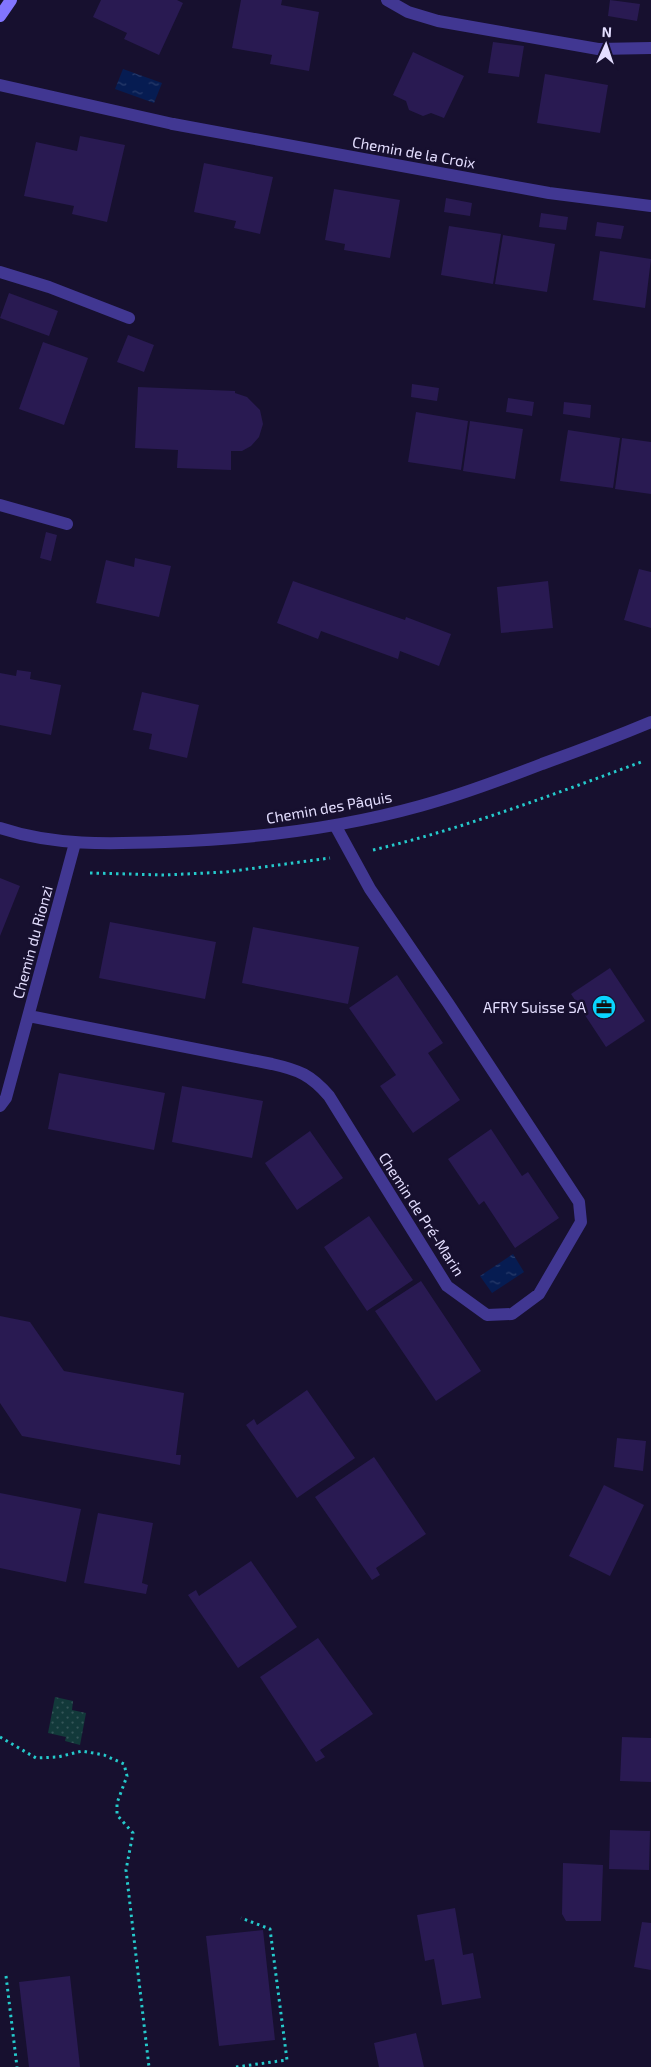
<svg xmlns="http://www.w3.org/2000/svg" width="651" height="2067" viewBox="0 0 651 2067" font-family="'Exo 2',sans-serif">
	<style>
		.green { fill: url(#green-dots) }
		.water { fill: url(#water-ripples) }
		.building { fill: #291a52 }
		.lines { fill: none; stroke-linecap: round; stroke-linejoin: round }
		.path { stroke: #25cacc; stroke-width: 3; stroke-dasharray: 2.5 4; stroke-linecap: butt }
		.service { stroke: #413792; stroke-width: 12 }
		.minor { stroke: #413792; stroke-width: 12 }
		.secondary { stroke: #8275ff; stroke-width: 12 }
		.labels { text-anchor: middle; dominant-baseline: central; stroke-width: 5; stroke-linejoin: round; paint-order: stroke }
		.street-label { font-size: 15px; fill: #e4deff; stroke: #17102f }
		.poi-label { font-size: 15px; fill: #e4deff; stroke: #17102f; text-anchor: end }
	</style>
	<defs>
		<pattern id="green-dots" width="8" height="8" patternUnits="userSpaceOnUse" patternTransform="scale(1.25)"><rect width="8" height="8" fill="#12393a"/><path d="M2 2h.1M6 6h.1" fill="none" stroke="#345558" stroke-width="1.8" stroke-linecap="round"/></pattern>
		<pattern id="water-ripples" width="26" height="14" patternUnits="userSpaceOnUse" patternTransform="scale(1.25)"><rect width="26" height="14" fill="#061c52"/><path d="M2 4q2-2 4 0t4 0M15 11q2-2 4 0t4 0" fill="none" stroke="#2a3d6c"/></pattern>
	</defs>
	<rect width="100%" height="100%" fill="#17102f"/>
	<path class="green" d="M55 1697 73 1701 72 1710 86 1713 80 1745 65 1741 66 1737 48 1733Z"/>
	<path class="water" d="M123 69 162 83 154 103 115 89Z
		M513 1254 524 1272 492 1293 480 1276Z"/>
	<path class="building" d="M101 0H177L183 3 159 55 124 39 127 33 93 17Z
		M241 0H282L281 5 319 12 309 71 270 64 272 55 232 48Z
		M610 0 640 4 637 21 608 16Z
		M493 42 524 46 519 77 488 73Z
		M413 52 464 76 444 118 431 113 423 116 409 110 406 101 393 95Z
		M545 74 608 85 600 133 537 123Z
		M80 136 125 145 107 222 72 214 74 206 24 196 36 142 77 151Z
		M204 163 273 177 260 234 234 228 236 221 194 212Z
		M334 189 400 200 390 258 344 250 345 244 325 240Z
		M446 198 472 203 470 216 444 212Z
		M541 213 568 217 566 230 539 227Z
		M597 222 624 226 621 239 595 236Z
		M449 226 501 234 493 284 441 275Z
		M503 235 555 244 547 292 495 284Z
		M600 251 651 259 645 308 593 300Z
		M9 293 58 311 49 336 0 318Z
		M128 335 154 345 144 372 117 362Z
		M43 342 88 358 64 425 19 409Z
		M412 384 439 388 437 401 411 397Z
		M138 387 235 391V393L247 397 260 410 263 424 259 437 251 446 242 451H231V470L177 468 178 450 135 448Z
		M508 398 534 402 532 416 506 412Z
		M564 402 591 405 590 418 563 414Z
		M416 412 468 421 461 470 408 462Z
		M470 421 523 429 515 479 463 471Z
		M568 430 620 438 613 488 560 481Z
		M622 438 651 442V494L615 489Z
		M46 532 57 535 51 561 40 558Z
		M135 558 171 566 159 617 96 603 106 560 134 567Z
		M639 569 651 572V628L624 620Z
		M293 581 405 620 406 617 451 634 439 666 400 651 398 659 321 631 318 639 277 623Z
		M548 581 553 628 501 633 497 587Z
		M17 670 31 672 30 679 61 685 51 735 0 725V673L16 676Z
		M142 692 199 705 187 758 149 749 152 734 133 730Z
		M0 878 20 886 0 936Z
		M110 922 216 942 205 999 99 978Z
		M253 927 359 947 348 1004 242 983Z
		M610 968 645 1021 606 1047 571 994Z
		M397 975 443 1043 428 1053 460 1100 413 1133 380 1086 396 1075 349 1008Z
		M59 1073 165 1093 154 1150 48 1129Z
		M182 1086 263 1101 252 1158 172 1142Z
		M491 1129 522 1176 528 1172 559 1218 515 1248 484 1201 479 1205 448 1159Z
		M310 1131 343 1178 297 1210 265 1163Z
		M369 1216 413 1280 367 1311 324 1247Z
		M421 1281 481 1371 436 1401 375 1311Z
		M0 1316 30 1322 64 1371 184 1393 176 1455H181L180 1465 22 1436 0 1403Z
		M307 1390 355 1458 297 1498 246 1425 254 1419 257 1425Z
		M617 1438 646 1441 643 1471 614 1467Z
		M374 1457 426 1534 376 1568 380 1575 372 1580 315 1497Z
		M604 1485 644 1505 610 1576 569 1556Z
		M0 1493 81 1509 66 1582 0 1568Z
		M98 1513 153 1523 142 1583 148 1585 146 1594 84 1583Z
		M251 1561 297 1627 238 1668 188 1595 196 1590 199 1596Z
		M318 1638 373 1714 320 1750 325 1757 316 1762 260 1677Z
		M622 1737 651 1738V1782L620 1781Z
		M610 1830 650 1831 649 1870 609 1869Z
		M563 1863 603 1865 601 1921H566L562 1914Z
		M455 1908 463 1955 473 1953 481 1998 442 2005 434 1959 425 1961 417 1915Z
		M642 1922 651 1923V1970L634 1967Z
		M263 1930 275 2040 219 2046 206 1936Z
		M70 1976 80 2067H29L19 1982Z
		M416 2033 424 2067H379L374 2043Z"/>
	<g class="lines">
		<path class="path" d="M373 850C466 828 554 794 644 761
			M90 873 165 875 226 872 330 858
			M0 1737 36 1758 58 1757 82 1751 104 1755 124 1764 127 1776 117 1803V1815L133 1833 126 1870 149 2067
			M6 1976 17 2067
			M236 2067 287 2060 270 1929 241 1918"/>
		<path class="service" d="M0 85 173 124
			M0 272 49 287 129 318
			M0 505 67 524"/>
		<path class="minor" d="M387 0 408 12 438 21 598 49 651 48
			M173 124 549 193 651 206
			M0 828C54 846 109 844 165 842 251 839 337 829 420 806 461 795 501 780 542 764 578 751 615 737 651 722
			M29 1016 272 1064C299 1070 311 1075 329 1096L447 1286 487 1315 512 1314 539 1294 581 1222 579 1202 448 1003 370 889 335 825
			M0 1106 6 1098 75 843"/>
		<path class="secondary" d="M0 16 11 0"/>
	</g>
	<defs>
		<g id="office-disc" transform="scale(1.25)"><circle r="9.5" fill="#0ad5ff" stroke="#17102f"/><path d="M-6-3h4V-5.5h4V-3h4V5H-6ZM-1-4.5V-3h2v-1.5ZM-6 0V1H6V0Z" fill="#111"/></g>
	</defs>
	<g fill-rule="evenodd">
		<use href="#office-disc" x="604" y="1007"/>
	</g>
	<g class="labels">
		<g class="street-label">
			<text transform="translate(414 152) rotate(10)">Chemin de la Croix</text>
			<text transform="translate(329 807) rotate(-10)">Chemin des Pâquis</text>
			<text transform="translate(32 942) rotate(-75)">Chemin du Rionzi</text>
			<text transform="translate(422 1214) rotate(57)">Chemin de Pré-Marin</text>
		</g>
		<g class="poi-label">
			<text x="586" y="1007">AFRY Suisse SA</text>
		</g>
	</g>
	<g transform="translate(606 45) rotate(3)" stroke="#17102f" stroke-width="4" paint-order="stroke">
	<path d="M0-4L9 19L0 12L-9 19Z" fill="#e4deff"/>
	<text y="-8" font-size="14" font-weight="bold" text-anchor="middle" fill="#e4deff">N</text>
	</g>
</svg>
